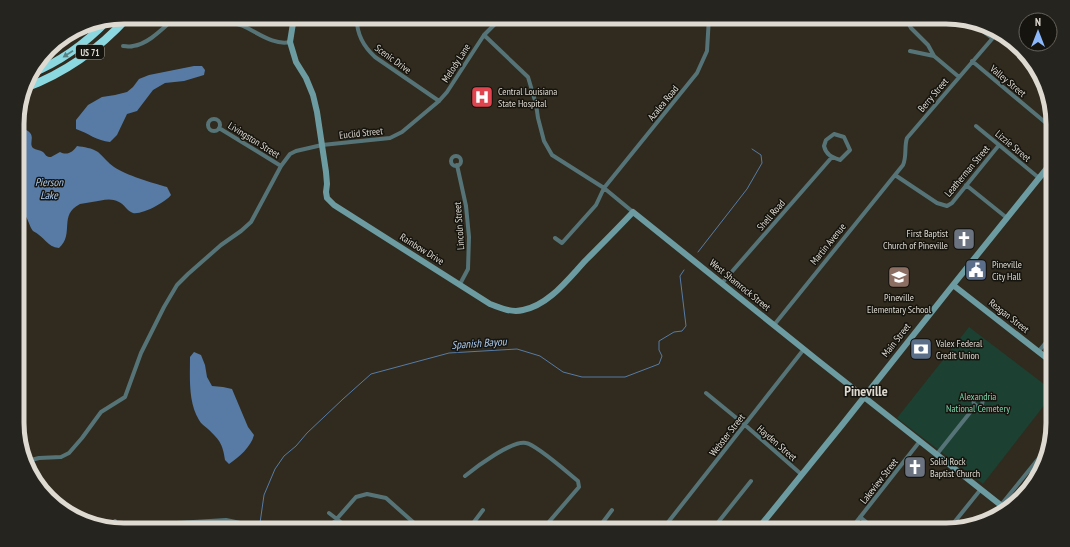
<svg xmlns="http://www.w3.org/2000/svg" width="1070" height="547" viewBox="0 0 1070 547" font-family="'PT Sans Narrow',sans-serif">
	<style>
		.green { fill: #1c4031 }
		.water { fill: #577ba5 }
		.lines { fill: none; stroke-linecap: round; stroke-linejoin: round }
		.stream { stroke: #577ba5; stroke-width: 1 }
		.street { stroke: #567477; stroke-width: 4 }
		.secondary { stroke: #6c9ca2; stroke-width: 6 }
		.highway { stroke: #8cd8e1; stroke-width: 8 }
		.oneway { fill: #578082 }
		.labels { text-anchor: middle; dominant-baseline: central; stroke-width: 3; stroke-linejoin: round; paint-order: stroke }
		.shield { fill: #16140e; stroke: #a29f97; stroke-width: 1 }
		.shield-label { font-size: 9px; font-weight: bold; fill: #dedad2 }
		.street-label { font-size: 10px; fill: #dedad2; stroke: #16140e }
		.poi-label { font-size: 10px; fill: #dedad2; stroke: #16140e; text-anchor: start }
		.park-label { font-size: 10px; fill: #78d5ad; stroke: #16140e }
		.water-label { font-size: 11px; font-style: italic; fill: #adcdf3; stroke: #16140e }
		.district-label { font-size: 14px; font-weight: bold; fill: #dedad2; stroke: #16140e }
		.rim { fill: none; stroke: #dedad2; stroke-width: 5 }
	</style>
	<rect width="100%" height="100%" fill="#302b1e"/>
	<path class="green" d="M969 327 1053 391V394L983 484 897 418Z"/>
	<path class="water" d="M194 66H202L205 70 204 75 184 81 165 83 153 90 137 111 127 114 117 135 110 142C97 141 88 133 76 129V120L88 105 102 97 115 95 127 92 133 87 139 79 149 75Z
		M26 130C37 135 28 143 33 148 36 150 40 150 43 152 46 155 46 157 51 157L60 152C67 156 73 152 77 146 84 147 92 148 98 152 104 157 108 163 114 167 126 175 152 183 167 187L171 195C166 202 142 215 133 213 127 211 124 204 119 202 109 197 102 201 92 202 88 203 84 203 80 204 58 215 75 234 59 248 47 247 44 236 33 231 28 225 28 211 17 213V134Z
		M194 352 201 355 205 365 207 377 212 386 223 387 232 389 248 427 254 435C251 447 239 457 229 464L225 460C223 445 220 440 208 429 205 426 201 424 199 420 188 402 190 377 190 357Z"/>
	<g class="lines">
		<path class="stream" d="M698 252 747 189 762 163 761 155 752 149
			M260 523 264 495 275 469 284 456 296 446 307 433 343 399 371 374 449 353 517 349 540 356 563 372 582 377H625L659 364 662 356 659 350V341L674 332 682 331 686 326 680 276 684 270"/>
		<path class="street" d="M217 17C226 20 235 23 243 26 257 32 274 46 290 42
			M357 17C356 34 363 46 375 57L439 101
			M905 17 911 28 928 45 934 56 959 77
			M972 23 992 38
			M484 35 528 77 536 104 538 118 544 141 552 155 604 188 633 212
			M123 46C126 46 130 47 133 46 149 44 164 27 176 17
			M910 51 934 56
			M972 61 1052 128
			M208 125a6 6 0 1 1 12 0a6 6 0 1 1-12 0Z
			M976 126 1039 178
			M219 128 281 166
			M834 134 844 137 850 150 840 160C832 157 826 155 824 146L826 140Z
			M451 161a5 5 0 1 1 10 0a5 5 0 1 1-10 0Z
			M457 165 466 206 469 237 468 269 460 284
			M1043 173 1052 180
			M895 175 937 203 947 206 952 203 999 145
			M966 185 1007 218
			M555 238 562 243 596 205 604 188 697 73 707 51 709 17
			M722 283 832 157
			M774 325 903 165C907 156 904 147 907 138L998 32
			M1038 352 1053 334
			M706 393 745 425 801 474
			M973.5 402a4.5 4.5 0 1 1 9 0a4.5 4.5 0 1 1-9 0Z
			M937 454 976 405
			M27 461 39 458 61 457 69 453 82 438 101 412 125 397 141 353 164 307 177 285 188 274 221 245 241 231 251 222 281 166 290 154 296 151 322 145 390 138 402 132 439 101 447 92 484 35 502 17
			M30 469 39 486
			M1031 469 1038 475
			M465 476C476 467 512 440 526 443 537 445 568 473 578 481L579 487 548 523 550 530
			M1001 505 1047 448
			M329 513 351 530
			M860 517 876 530
			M115 521 117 527 122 530
			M158 530 167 526 177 523 226 520 245 524 262 530
			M327 530 356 497 367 494 386 498 422 530
			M468 530 483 510
			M597 530 612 510
			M662 530 804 349
			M712 530 751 481
			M850 530 920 441
			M948 530 981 489"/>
		<path class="secondary" d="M294 17 290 42 296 62 306 78 313 95 317 112 326 172 327 184 326 192 327 198 334 205 490 304C500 308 512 313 523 310 549 305 568 279 586 260 602 244 618 228 633 212L816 359 1007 510
			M953 285 1053 363
			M757 530 842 425 953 285 1052 162"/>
		<path class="highway" d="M30 74C60 62 86 43 108 20
			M25 88C65 73 100 48 128 17"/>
	</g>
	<defs><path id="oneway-solid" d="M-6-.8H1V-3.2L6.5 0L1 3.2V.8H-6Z"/></defs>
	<use class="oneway" href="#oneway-solid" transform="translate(68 54) rotate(147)"/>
	<defs>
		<g id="hospital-square" transform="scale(1.15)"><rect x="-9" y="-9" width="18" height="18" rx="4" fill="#e0444e" stroke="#16140e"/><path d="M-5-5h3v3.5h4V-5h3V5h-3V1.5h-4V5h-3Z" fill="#fff"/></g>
		<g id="church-square" transform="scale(1.15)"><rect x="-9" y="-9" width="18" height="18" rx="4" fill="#6b7280" stroke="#16140e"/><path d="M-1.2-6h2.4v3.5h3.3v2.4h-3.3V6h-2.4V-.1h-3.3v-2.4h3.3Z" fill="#fff"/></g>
		<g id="civic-square" transform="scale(1.15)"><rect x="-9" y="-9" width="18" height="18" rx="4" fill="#5c6f8a" stroke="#16140e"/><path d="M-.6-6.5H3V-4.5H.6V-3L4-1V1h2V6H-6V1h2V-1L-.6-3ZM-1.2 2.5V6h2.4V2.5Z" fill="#fff"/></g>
		<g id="school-square" transform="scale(1.15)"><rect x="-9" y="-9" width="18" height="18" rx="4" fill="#8d6e63" stroke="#16140e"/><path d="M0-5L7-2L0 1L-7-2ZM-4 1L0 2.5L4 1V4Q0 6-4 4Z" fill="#fff"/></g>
		<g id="bank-square" transform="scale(1.15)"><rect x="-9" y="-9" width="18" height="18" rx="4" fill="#5c6f8a" stroke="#16140e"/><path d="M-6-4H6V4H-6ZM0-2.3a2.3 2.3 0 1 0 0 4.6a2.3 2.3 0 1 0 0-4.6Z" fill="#fff"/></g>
	</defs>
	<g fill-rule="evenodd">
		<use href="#hospital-square" x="482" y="97"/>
		<use href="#church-square" x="964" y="239"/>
		<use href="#civic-square" x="976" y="270"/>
		<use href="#school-square" x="899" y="277"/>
		<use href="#bank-square" x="921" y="349"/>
		<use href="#church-square" x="915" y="467"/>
	</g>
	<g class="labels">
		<rect class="shield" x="76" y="45" width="28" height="14" rx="3"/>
		<g class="shield-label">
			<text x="90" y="52">US 71</text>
		</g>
		<g class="street-label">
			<text transform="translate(393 59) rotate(36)">Scenic Drive</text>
			<text transform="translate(456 63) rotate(-57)">Melody Lane</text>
			<text transform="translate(1008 81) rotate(40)">Valley Street</text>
			<text transform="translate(933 95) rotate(-50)">Berry Street</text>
			<text transform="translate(663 103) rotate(-51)">Azalea Road</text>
			<text transform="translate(361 133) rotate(-6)">Euclid Street</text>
			<text transform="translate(254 140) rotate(32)">Livingston Street</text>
			<text transform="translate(1013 146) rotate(40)">Lizzie Street</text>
			<text transform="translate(967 171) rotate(-50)">Leatherman Street</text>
			<text transform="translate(771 215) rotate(-49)">Shell Road</text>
			<text transform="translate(459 226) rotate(-94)">Lincoln Street</text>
			<text transform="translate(828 244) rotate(-51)">Martin Avenue</text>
			<text transform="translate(422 249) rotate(32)">Rainbow Drive</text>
			<text transform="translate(740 285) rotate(39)">West Shamrock Street</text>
			<text transform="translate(1009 316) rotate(38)">Reagan Street</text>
			<text transform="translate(896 340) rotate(-52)">Main Street</text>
			<text transform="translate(727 435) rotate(-52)">Webster Street</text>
			<text transform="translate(777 443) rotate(41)">Hayden Street</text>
			<text transform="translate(879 481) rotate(-52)">Lakeview Street</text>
		</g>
		<g class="poi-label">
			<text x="498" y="91">Central Louisiana<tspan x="498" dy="12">State Hospital</tspan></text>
			<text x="948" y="233" text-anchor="end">First Baptist<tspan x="948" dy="12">Church of Pineville</tspan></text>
			<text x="992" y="264">Pineville<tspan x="992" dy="12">City Hall</tspan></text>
			<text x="899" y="297" text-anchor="middle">Pineville<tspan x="899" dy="12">Elementary School</tspan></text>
			<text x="936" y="343">Valex Federal<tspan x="936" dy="12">Credit Union</tspan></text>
			<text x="930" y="461">Solid Rock<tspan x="930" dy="12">Baptist Church</tspan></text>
		</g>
		<g class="park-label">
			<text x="978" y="396">Alexandria<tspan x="978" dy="12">National Cemetery</tspan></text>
		</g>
		<g class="water-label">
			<text x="49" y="182">Pierson<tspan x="49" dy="13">Lake</tspan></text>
			<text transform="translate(479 343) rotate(-4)">Spanish Bayou</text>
		</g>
		<g class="district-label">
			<text x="866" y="391">Pineville</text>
		</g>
	</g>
	<path d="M0 0H1070V547H0ZM124 24H946A100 100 0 0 1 1046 124V423A100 100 0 0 1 946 523H124A100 100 0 0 1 24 423V124A100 100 0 0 1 124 24Z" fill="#26241e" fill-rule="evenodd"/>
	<path class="rim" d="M124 24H946A100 100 0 0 1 1046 124V423A100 100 0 0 1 946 523H124A100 100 0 0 1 24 423V124A100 100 0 0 1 124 24Z"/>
	<g transform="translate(1038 32)"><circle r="19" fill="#16140e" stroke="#66635c"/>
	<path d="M0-3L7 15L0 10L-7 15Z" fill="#8bb9fc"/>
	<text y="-6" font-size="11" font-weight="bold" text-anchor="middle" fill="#dedad2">N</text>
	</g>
</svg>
